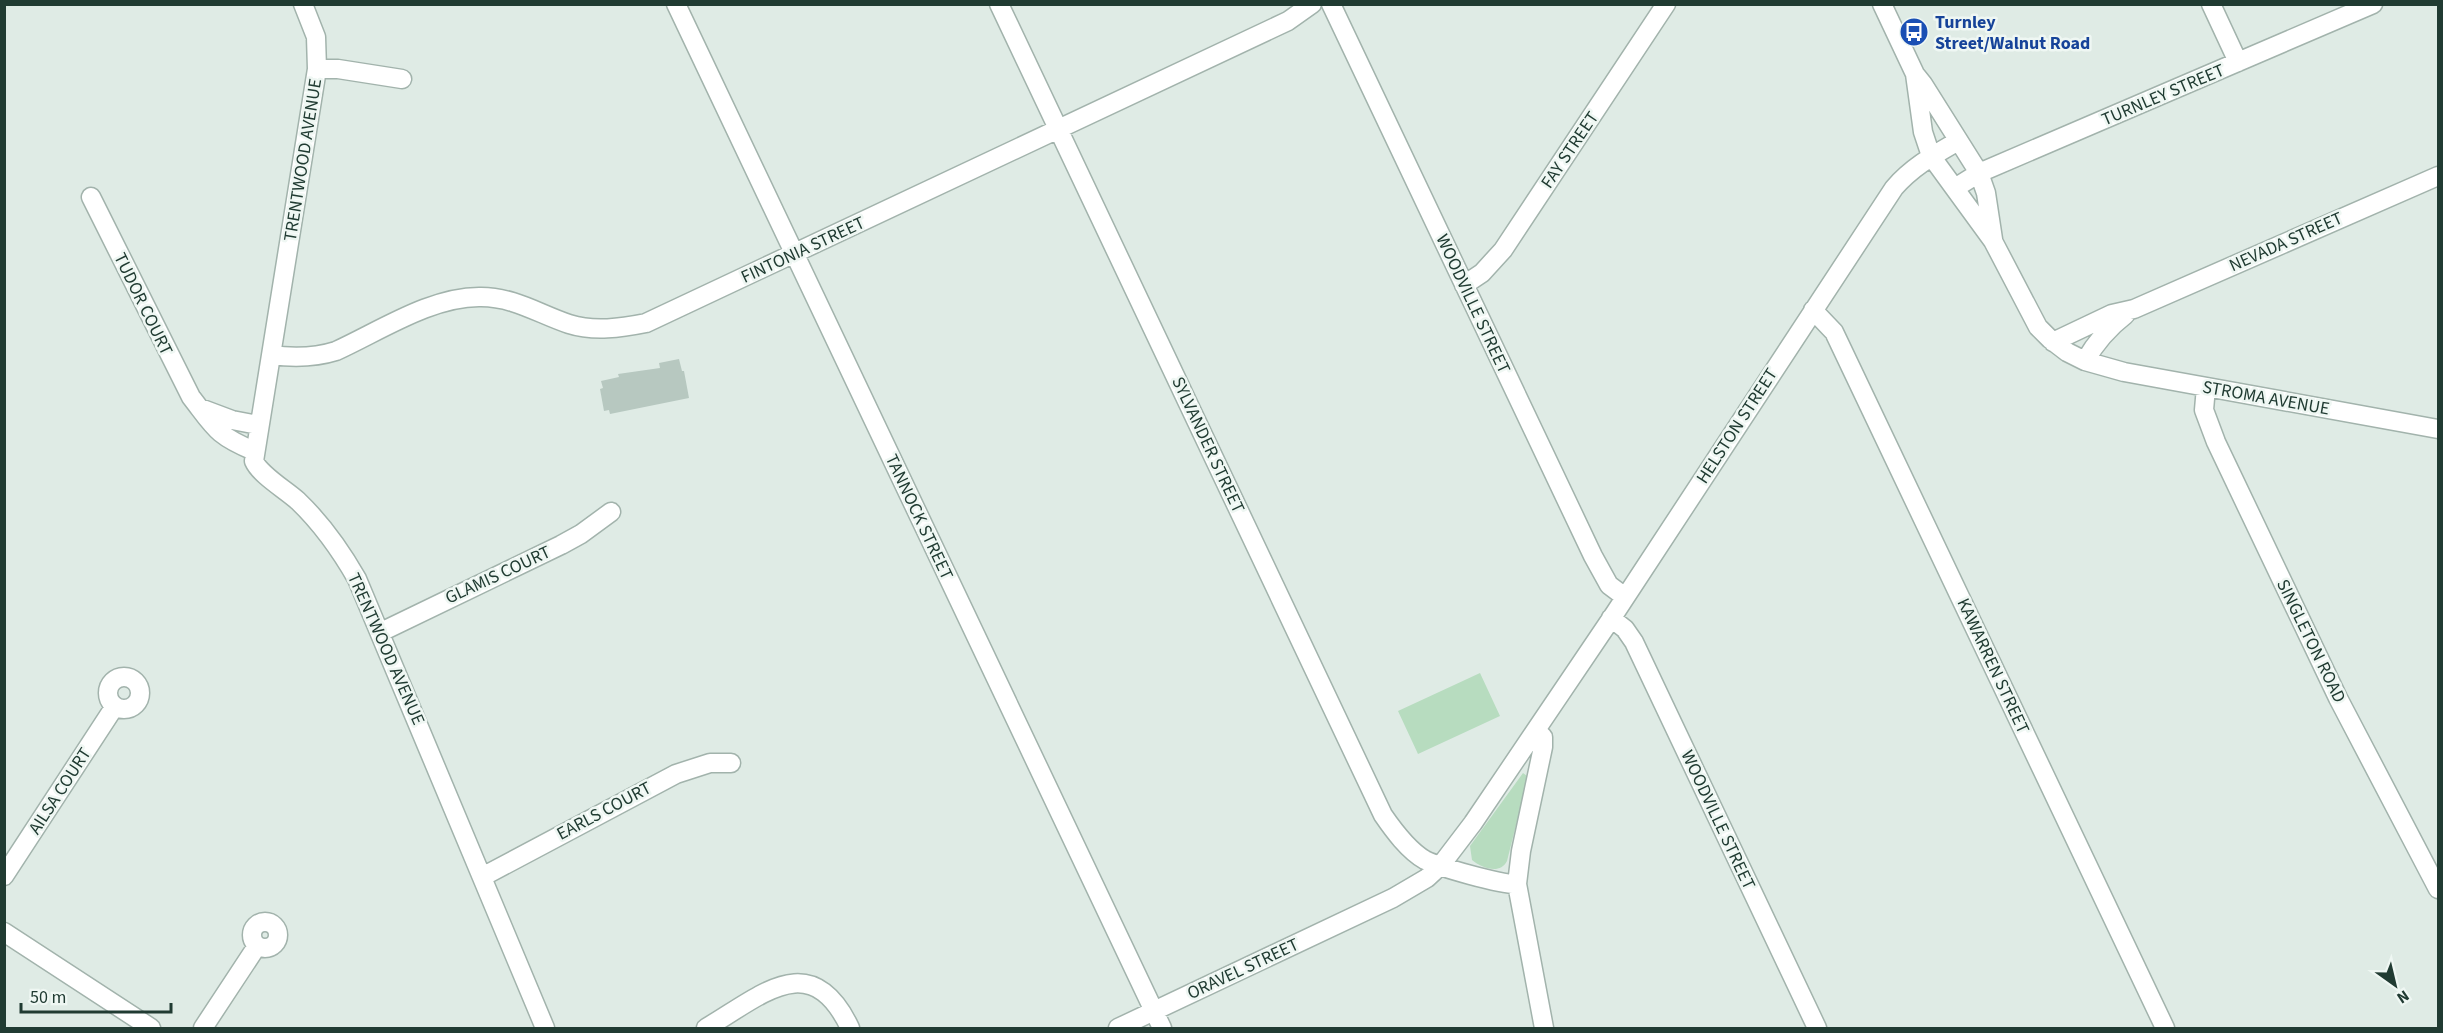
<svg xmlns="http://www.w3.org/2000/svg" width="2443" height="1033" viewBox="0 0 2443 1033" font-family="'Source Sans 3',sans-serif">
	<style>
		.green { fill: #b7dcbf }
		.building { fill: #b7c8c0 }
		.lines { fill: none; stroke-linecap: round; stroke-linejoin: round }
		.minor-casing { stroke: #a2b3ac; stroke-width: 21 }
		.minor { stroke: #fff; stroke-width: 18 }
		.labels { text-anchor: middle; dominant-baseline: central; stroke-width: 5; stroke-linejoin: round; paint-order: stroke }
		.transit-label { font-size: 18px; font-weight: bold; fill: #164399; stroke: #eff7f3; text-anchor: start }
		.street-label { font-size: 18px; fill: #203b32; stroke: #eff7f3 }
	</style>
	<rect width="100%" height="100%" fill="#dfebe5"/>
	<path class="green" d="M1480 673 1500 716 1418 754 1398 711Z
		M1523 773 1527 776V781L1507 861C1500 875 1482 868 1472 860L1470 846Z"/>
	<path class="building" d="M679 359 682 371H684L689 398 610 414 609 410 604 411 600 389 603 388 601 381 619 377 618 374 660 368 659 363Z"/>
	<g class="lines">
		<g class="minor-casing">
			<path id="minor" d="M303 4 316 37 317 69 254 461C260 475 286 490 298 501 322 524 341 551 357 579L545 1028
				M676 4 1162 1028
				M999 4 1383 815C1394 831 1408 850 1425 860 1439 867 1502 885 1517 884
				M1331 4 1593 556 1609 585 1625 597
				M1882 4 1915 74 1923 84 1979 173 1986 193 1993 239
				M2211 4 2238 62
				M317 69H338L402 79
				M1915 74 1923 132 1931 156 1993 241 2038 327 2050 339 2067 352 2085 361 2124 372 2438 429
				M1955 188 1979 173 2373 4
				M91 197 191 397C215 428 216 435 254 451
				M1464 285 1482 273 1503 250 1666 4
				M1813 310 1834 332 2165 1028
				M2053 342 2112 314 2134 309 2438 176
				M271 355C294 358 314 358 336 351 380 331 432 296 481 297 514 297 539 314 569 324 594 332 621 328 646 323L1288 21 1312 4
				M2085 361C2096 342 2108 328 2125 315
				M2206 387 2204 410 2216 442 2338 698 2438 889
				M200 408 232 420 258 425
				M1611 618 1625 629 1634 642 1817 1028
				M381 632 561 545 581 534 611 512
				M108 693a16 16 0 1 1 32 0a16 16 0 1 1-32 0Z
				M1536 730 1543 737V747L1521 851 1517 884 1544 1028
				M4 876 115 706
				M482 877 676 774 710 763H731
				M252 935a13 13 0 1 1 26 0a13 13 0 1 1-26 0Z
				M4 932 151 1028
				M203 1028 257 946
				M706 1028C761 996 811 946 850 1028
				M1118 1028 1393 898 1427 878 1441 865 1473 823 1615 613 1894 188C1912 167 1934 155 1958 141"/>
		</g>
		<use href="#minor" class="minor"/>
	</g>
	<defs>
		<g id="bus-disc" transform="scale(1.5)"><circle r="9.5" fill="#1a4fb4" stroke="#eff7f3"/><path d="M-5-6H5V4H4V6H2V4H-2V6H-4V4H-5ZM-3.5-4V0h7V-4ZM-3.5 1.2v1.5H-2V1.2ZM2 1.2v1.5H3.5V1.2Z" fill="#fff"/></g>
	</defs>
	<g fill-rule="evenodd">
		<use href="#bus-disc" x="1914" y="32"/>
	</g>
	<g class="labels">
		<g class="transit-label">
			<text x="1935" y="22">Turnley<tspan x="1935" dy="21">Street/Walnut Road</tspan></text>
		</g>
		<g class="street-label">
			<text transform="translate(2163 95) rotate(-23)">TURNLEY STREET</text>
			<text transform="translate(1570 150) rotate(-56)">FAY STREET</text>
			<text transform="translate(303 160) rotate(-81)">TRENTWOOD AVENUE</text>
			<text transform="translate(2286 242) rotate(-24)">NEVADA STREET</text>
			<text transform="translate(803 250) rotate(-25)">FINTONIA STREET</text>
			<text transform="translate(143 304) rotate(64)">TUDOR COURT</text>
			<text transform="translate(1473 304) rotate(65)">WOODVILLE STREET</text>
			<text transform="translate(2266 398) rotate(10)">STROMA AVENUE</text>
			<text transform="translate(1737 426) rotate(-57)">HELSTON STREET</text>
			<text transform="translate(1208 445) rotate(65)">SYLVANDER STREET</text>
			<text transform="translate(919 517) rotate(65)">TANNOCK STREET</text>
			<text transform="translate(498 575) rotate(-25)">GLAMIS COURT</text>
			<text transform="translate(2311 641) rotate(64)">SINGLETON ROAD</text>
			<text transform="translate(386 649) rotate(66)">TRENTWOOD AVENUE</text>
			<text transform="translate(1993 666) rotate(65)">KAWARREN STREET</text>
			<text transform="translate(60 791) rotate(-57)">AILSA COURT</text>
			<text transform="translate(604 811) rotate(-28)">EARLS COURT</text>
			<text transform="translate(1718 820) rotate(65)">WOODVILLE STREET</text>
			<text transform="translate(1243 969) rotate(-25)">ORAVEL STREET</text>
		</g>
	</g>
	<rect width="2443" height="1033" fill="none" stroke="#203b32" stroke-width="12"/>
	<g transform="translate(2395 985) rotate(146)" stroke="#eff7f3" stroke-width="4.5" paint-order="stroke">
	<path d="M0-4.5L10 22L0 15L-10 22Z" fill="#203b32"/>
	<text y="-9" font-size="16" font-weight="bold" text-anchor="middle" fill="#203b32">N</text>
	</g>
	<path d="M21 1003v9h150v-9" fill="none" stroke="#203b32" stroke-width="3"/>
	<text x="30" y="1003" font-size="18" fill="#203b32" stroke="#eff7f3" stroke-width="4.5" paint-order="stroke">50 m</text>
</svg>
